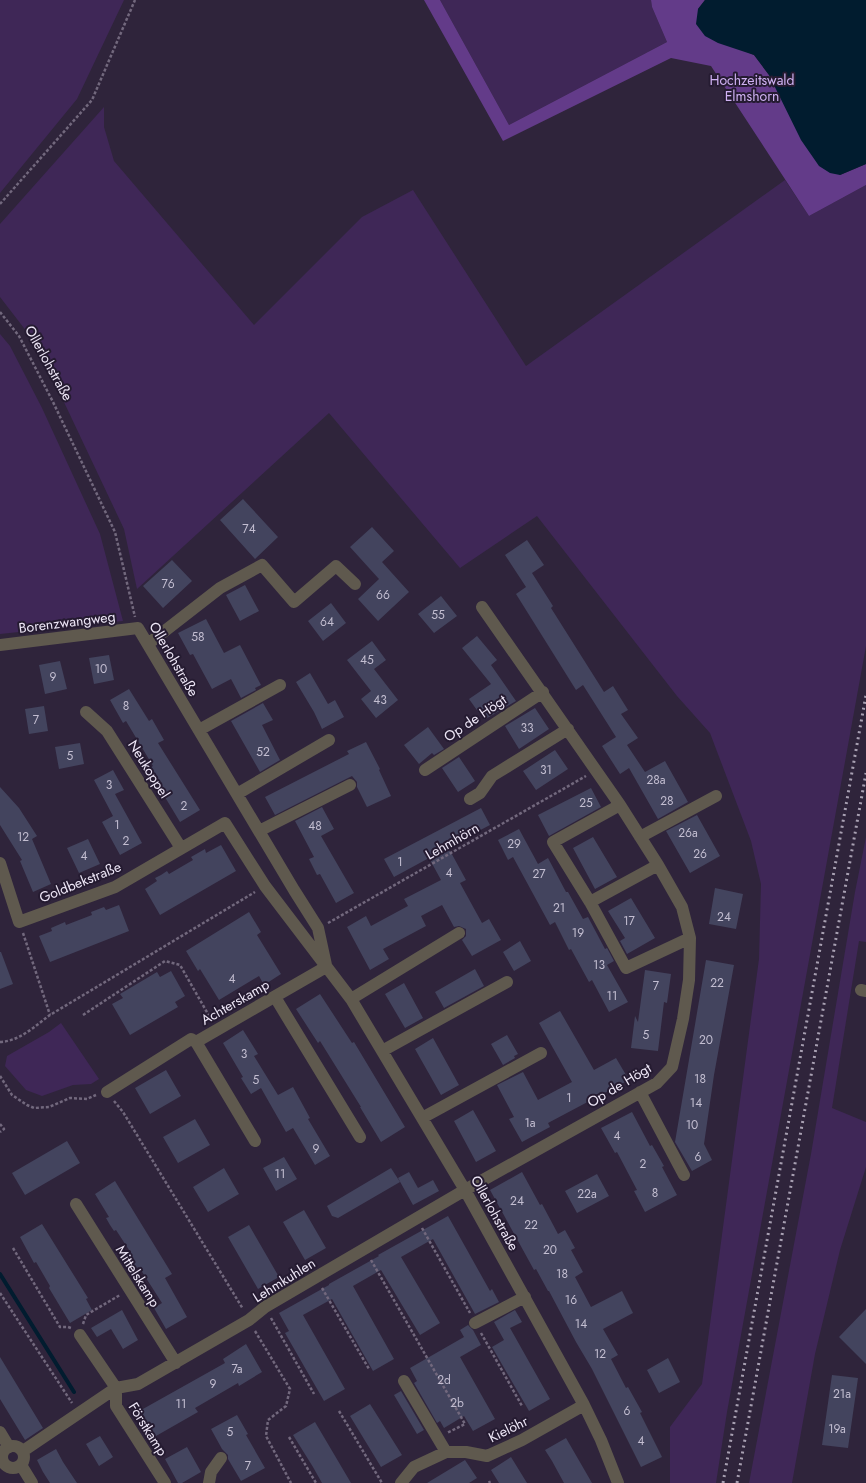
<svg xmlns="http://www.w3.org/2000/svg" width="866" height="1483" viewBox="0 0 866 1483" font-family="Jost,sans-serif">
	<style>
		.green { fill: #3f2757 }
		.forest { fill: #633b89 }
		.water { fill: #011c2f }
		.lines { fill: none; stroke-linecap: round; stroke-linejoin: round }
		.stream { stroke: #011c2f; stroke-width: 4 }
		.building { fill: #43445e }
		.path { stroke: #72687d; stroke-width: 2.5; stroke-dasharray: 3 2; stroke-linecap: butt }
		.minor { stroke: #5f594e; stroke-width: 12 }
		.rail { stroke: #a8a0b2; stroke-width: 3; stroke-dasharray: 2 4; stroke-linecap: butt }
		.labels { text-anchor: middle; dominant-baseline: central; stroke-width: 4; stroke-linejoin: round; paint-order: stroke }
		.number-label { font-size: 12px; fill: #c3bed1 }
		.park-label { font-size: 14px; fill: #d0b2f3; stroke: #251b31 }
		.street-label { font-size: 14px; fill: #eee7f7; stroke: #251b31 }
	</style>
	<rect width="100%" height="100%" fill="#2f243b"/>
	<path class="green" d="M0 0H124L77 99 0 193Z
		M440 0H651L652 7 667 42 509 125Z
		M104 107V127L114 161 254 325 362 217 413 190 526 366 785 180 809 216 866 185V646L727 1412 716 1483H670V1427L702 1384 759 959 761 884 751 841 710 733 677 696 537 516 460 568 329 413 137 589 124 529 63 400 27 332 0 297V224Z
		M0 334 10 346 42 408 100 534 123 621 0 634Z
		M866 837V942L859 941 832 1108 866 1122V1167L840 1250 815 1354 792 1483H749L811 1154 855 892Z
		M61 1023 99 1079 91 1084 73 1085 42 1096 26 1090 5 1066 7 1056 49 1032Z"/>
	<path class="forest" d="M424 0H440L509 125 667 42 652 7 651 0H705L698 9 738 48 754 55 769 75 782 98 840 175 866 164V185L809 216 711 66 671 58 503 141Z"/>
	<path class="water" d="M705 0H866V164L840 175 830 173 819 166 801 140 769 75 754 55 718 43 705 36 696 24 698 9Z"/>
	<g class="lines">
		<path class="stream" d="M0 1274 74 1392"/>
	</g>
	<path class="building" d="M243 499 278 537 255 559 220 520Z
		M372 527 394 551 382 562 409 592 378 621 358 599 379 579 350 547Z
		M527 540 544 565 532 573 553 606 551 608 604 692 613 686 628 710 621 714 638 738 627 745 645 772 665 761 688 802 658 819 629 768 620 774 602 746 616 737 583 685 576 690 516 594 526 587 505 555Z
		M172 560 192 581 163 608 143 586Z
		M245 585 259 611 240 621 226 595Z
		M441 596 457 616 434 633 418 614Z
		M331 603 346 623 323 641 308 621Z
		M206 619 224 653 240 645 261 685 255 688 256 690 241 698 231 679 212 689 193 654 190 655 178 633Z
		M477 636 497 660 491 665 516 701 484 720 469 699 491 684 462 648Z
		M372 641 386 660 374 669 398 700 376 718 361 699 371 691 347 660Z
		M109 655 114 680 94 684 89 658Z
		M60 661 67 689 45 694 39 665Z
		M310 673 328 704 335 700 344 717 322 729 314 712 296 682Z
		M129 689 149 721 152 719 164 740 158 743 200 810 180 822 148 769 153 766 126 721 123 723 110 700Z
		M263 703 273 720 262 725 280 760 260 772 231 721Z
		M44 706 48 731 29 734 25 709Z
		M535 708 549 729 519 749 505 726Z
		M428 727 444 749 434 755 432 753 419 764 404 745Z
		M366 742 380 769 379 770 391 796 367 807 357 787V782L352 776 275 815 265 797 349 754 347 751Z
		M80 743 84 764 59 769 55 747Z
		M555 750 568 769 536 790 523 771Z
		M459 757 475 781 458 792 442 768Z
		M113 770 124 790 115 794 142 843 120 855 102 822 113 816 94 780Z
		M0 787 19 808 37 836 32 839 51 884 33 892 20 861 22 860 0 825Z
		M591 788 601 807 549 836 538 815Z
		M322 807 334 829 321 836 354 893 336 903 320 874 317 875 309 859 314 857 295 821Z
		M481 808 490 825 448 847 466 880 460 883 482 923 489 919 501 940 472 956 462 940 466 936V929L459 926 454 927 442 905 421 916 426 926 383 949 389 959 370 970 347 927 366 916 371 926 408 906 404 899 441 880 429 858 394 877 384 859Z
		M697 815 720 856 690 873 666 831Z
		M519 829 538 864 548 858 566 892H568L583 919 588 917 605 949 607 948 614 961 607 965 628 1002 609 1012 592 980 589 982 571 949 569 950 555 922 550 925 513 857 508 860 498 840Z
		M593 837 617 877 595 889 573 848Z
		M88 839 100 864 79 873 67 848Z
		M221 845 236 871 160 915 145 889 157 881 155 878 161 875 167 871 169 874 193 860 191 857 205 849 206 853Z
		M715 888 743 894 736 929 709 924Z
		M631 898 655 938 627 954 620 941 625 938 608 911Z
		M119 905 129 931 50 962 39 936 52 931 51 928 65 922 66 925 92 915 91 912 104 907 106 910Z
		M249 912 261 932 257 935 281 974 264 985 259 976 219 1000 200 969 198 971 186 951Z
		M520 941 531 961 514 971 503 952Z
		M0 952H1L13 984 0 989Z
		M706 960 734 965 714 1075 704 1144 712 1160 692 1171 675 1142Z
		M475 969 484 986 444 1008 435 992Z
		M645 970 671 974 667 1003 664 1002 658 1051 631 1048 635 1016 638 1022Z
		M171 971 185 996 175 1002 178 1007 130 1035 112 1004 123 998 120 994 157 972 160 977Z
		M404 983 423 1018 405 1028 385 994Z
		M320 994 352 1043 354 1042 405 1127 381 1142 360 1107H361L320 1041 318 1043 296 1009Z
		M560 1011 594 1070 616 1058 629 1080 548 1123 550 1127 522 1142 509 1119 514 1117 497 1085 523 1072 538 1100 572 1082 539 1023Z
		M243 1030 258 1054 254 1056 278 1095 293 1087 310 1118 308 1119 330 1156 315 1165 293 1128 286 1132 261 1088 251 1094 241 1078 243 1077 223 1043Z
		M507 1035 518 1054 514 1056 515 1058 503 1065 491 1044Z
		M433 1038 459 1085 441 1095 415 1049Z
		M166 1070 181 1096 150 1114 135 1088Z
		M473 1110 496 1151 476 1162 454 1121Z
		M632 1112 650 1146 652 1145 664 1166 662 1167 677 1195 645 1212 634 1191 637 1190 617 1152 615 1153 601 1128Z
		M195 1119 210 1145 178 1163 163 1137Z
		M67 1141 80 1163 25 1195 12 1173Z
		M284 1157 297 1179 276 1191 263 1168Z
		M224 1168 239 1194 208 1212 193 1187Z
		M391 1168 400 1182 338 1218 332 1216 327 1206Z
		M409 1172 418 1188 433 1180 439 1191 413 1205 398 1178Z
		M522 1172 540 1205 542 1204 558 1234 565 1230 575 1248 571 1250 583 1272 575 1277 591 1307 622 1291 633 1313 603 1329 618 1355 611 1359 626 1388 628 1387 642 1412 640 1413 662 1457 641 1467 592 1369 576 1342 549 1291H548L536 1269 534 1270 490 1190Z
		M597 1174 609 1196 577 1213 565 1191Z
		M115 1181 172 1274 165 1278 187 1317 166 1329 154 1308 162 1303 139 1267 136 1268 128 1255 131 1253 116 1230 114 1231 110 1225 106 1218 109 1217 95 1194Z
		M304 1210 326 1248 305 1260 283 1222Z
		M448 1216 490 1291 492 1289 499 1302 475 1314 433 1239 401 1257 440 1323 420 1335 381 1270 353 1286 394 1359 373 1371 332 1299 303 1315 345 1389 324 1401 285 1333 289 1331 279 1313 329 1285V1284L379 1256 378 1255Z
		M42 1224 88 1298 86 1299 92 1310 70 1323 49 1288 50 1286 36 1262 34 1263 20 1237Z
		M249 1225 279 1277 258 1289 228 1237Z
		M866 1309V1364L839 1337Z
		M122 1310 138 1340 123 1349 111 1329 97 1337 91 1328Z
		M515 1310 522 1322 510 1328 550 1399 529 1411 492 1347 504 1340 494 1322Z
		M468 1325 473 1330 481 1345 460 1357 495 1419 473 1431 464 1416 444 1428 440 1421 437 1423 414 1383 417 1381 410 1368 464 1337 460 1330Z
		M246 1344 262 1372 239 1386 238 1383 195 1408 198 1412 149 1440 134 1414 225 1363 223 1359Z
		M0 1357 43 1428 25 1440 0 1399Z
		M668 1358 680 1382 659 1393 647 1370Z
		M832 1375 858 1378 848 1448 822 1445Z
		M401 1391 424 1430 417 1434 394 1395Z
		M370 1404 402 1455 381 1467 350 1416Z
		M237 1415 248 1434 246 1435 265 1468 241 1481 228 1459V1455L222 1449 211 1429Z
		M315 1422 351 1483H322L313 1467 293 1435Z
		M100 1436 113 1457 99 1466 86 1444Z
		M566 1438 592 1483H564L552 1461 545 1450Z
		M187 1447 201 1472 182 1483H178L165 1459Z
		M56 1449 63 1462 77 1483H50L43 1472 37 1460Z
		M511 1457 527 1483H499L491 1470Z
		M465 1460 477 1478 469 1483H427Z"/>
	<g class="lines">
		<path class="path" d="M0 204 92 100 135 0
			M0 312 19 336 53 402 115 532 135 617
			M328 923 586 776
			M23 933 50 1015
			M83 1015 165 961 180 965 212 1021
			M0 1042C20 1041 35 1026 50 1015L255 892
			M0 1076 12 1095 27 1105 34 1108 49 1107 70 1098 87 1099 96 1095
			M114 1101 123 1112 243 1309
			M0 1124 4 1129 0 1132
			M422 1228 470 1313
			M13 1248 60 1327H68L71 1328
			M371 1260 465 1424 447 1433
			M322 1288 369 1369
			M0 1293 72 1403
			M271 1318 314 1394
			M83 1324 86 1315 120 1295
			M255 1331 290 1389 286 1406 268 1420 266 1436 291 1483
			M481 1333 522 1406
			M339 1411 382 1483
			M289 1437 316 1483
			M489 1481 490 1483"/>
		<path class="minor" d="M148 644 220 588 262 565 294 602 336 566 355 584
			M0 645 138 628 294 890 318 928 326 965
			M86 712 107 731 181 848
			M199 730 280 685
			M425 770 543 692
			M237 794 329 740
			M470 799 480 793 492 776 568 729
			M259 831 350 785
			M640 837 716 796
			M0 863 19 922 115 887 225 823 265 886 351 999 465 1190 584 1405 601 1440 618 1483
			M658 865 590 902 626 968 690 938
			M590 902 553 842 620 805
			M861 990 866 991
			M275 997 360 1137
			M351 999 459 933
			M382 1051 507 982
			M107 1092 191 1039 196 1042
			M640 1092 684 1175
			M422 1118 541 1053
			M255 1141 196 1042 326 967
			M76 1204 176 1363
			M475 1323 525 1297
			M80 1335 116 1388
			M404 1381 446 1452
			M116 1388V1406L165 1483
			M0 1432 9 1447
			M2 1457a11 11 0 1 1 22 0a11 11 0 1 1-22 0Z
			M23 1451 116 1388 138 1384 249 1320 265 1307 465 1190 657 1083 672 1067 683 1019 689 980 690 938 682 907 658 865 620 805 482 607
			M21 1465 32 1483
			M209 1483 211 1472 221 1458
			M401 1483 414 1467 446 1452H466L487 1456 522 1440 584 1405"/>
		<path class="rail" d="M723 1483 866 695
			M737 1483 866 773"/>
	</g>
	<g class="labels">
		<g class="number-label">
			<text x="249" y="529">74</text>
			<text x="168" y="584">76</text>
			<text x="383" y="595">66</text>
			<text x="438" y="615">55</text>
			<text x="327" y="622">64</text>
			<text x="198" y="637">58</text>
			<text x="367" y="660">45</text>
			<text x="101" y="669">10</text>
			<text x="53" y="677">9</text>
			<text x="380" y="700">43</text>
			<text x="126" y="706">8</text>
			<text x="36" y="720">7</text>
			<text x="527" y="728">33</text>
			<text x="263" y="752">52</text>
			<text x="70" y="756">5</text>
			<text x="546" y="770">31</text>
			<text x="656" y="780">28a</text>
			<text x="109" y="785">3</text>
			<text x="667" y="801">28</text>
			<text x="586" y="803">25</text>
			<text x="184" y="806">2</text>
			<text x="117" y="825">1</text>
			<text x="315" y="826">48</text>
			<text x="688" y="833">26a</text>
			<text x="23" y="837">12</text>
			<text x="126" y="841">2</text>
			<text x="514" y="844">29</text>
			<text x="700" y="854">26</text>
			<text x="84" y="856">4</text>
			<text x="400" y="862">1</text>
			<text x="449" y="873">4</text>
			<text x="539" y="874">27</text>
			<text x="559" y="908">21</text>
			<text x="724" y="917">24</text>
			<text x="629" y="921">17</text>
			<text x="578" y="933">19</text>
			<text x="599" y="965">13</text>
			<text x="232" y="979">4</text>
			<text x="717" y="983">22</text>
			<text x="656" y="986">7</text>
			<text x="612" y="996">11</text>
			<text x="646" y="1035">5</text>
			<text x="706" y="1040">20</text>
			<text x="244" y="1054">3</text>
			<text x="700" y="1079">18</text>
			<text x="256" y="1080">5</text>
			<text x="569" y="1098">1</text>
			<text x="696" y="1103">14</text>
			<text x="530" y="1123">1a</text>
			<text x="692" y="1125">10</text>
			<text x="617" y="1136">4</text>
			<text x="316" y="1149">9</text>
			<text x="698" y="1157">6</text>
			<text x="643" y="1164">2</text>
			<text x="280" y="1174">11</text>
			<text x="655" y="1193">8</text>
			<text x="587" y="1194">22a</text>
			<text x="517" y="1201">24</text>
			<text x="531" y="1225">22</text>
			<text x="550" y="1250">20</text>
			<text x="562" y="1274">18</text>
			<text x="571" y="1300">16</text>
			<text x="581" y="1324">14</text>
			<text x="600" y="1354">12</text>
			<text x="237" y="1369">7a</text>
			<text x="444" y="1380">2d</text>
			<text x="213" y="1384">9</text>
			<text x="842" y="1394">21a</text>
			<text x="457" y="1403">2b</text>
			<text x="181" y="1404">11</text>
			<text x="627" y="1411">6</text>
			<text x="837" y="1429">19a</text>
			<text x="230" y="1432">5</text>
			<text x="641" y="1441">4</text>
			<text x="248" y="1466">7</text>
		</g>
		<g class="park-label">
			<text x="752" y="80">Hochzeitswald<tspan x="752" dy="16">Elmshorn</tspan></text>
		</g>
		<g class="street-label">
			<text transform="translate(49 363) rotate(61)">Ollerlohstraße</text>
			<text transform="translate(67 622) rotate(-7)">Borenzwangweg</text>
			<text transform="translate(174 659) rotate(60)">Ollerlohstraße</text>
			<text transform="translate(475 718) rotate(-34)">Op de Högt</text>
			<text transform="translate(149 769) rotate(58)">Neukoppel</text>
			<text transform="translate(452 841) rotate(-30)">Lehmhörn</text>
			<text transform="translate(80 882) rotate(-22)">Goldbekstraße</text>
			<text transform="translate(235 1002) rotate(-30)">Achterskamp</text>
			<text transform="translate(619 1085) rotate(-31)">Op de Högt</text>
			<text transform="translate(495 1213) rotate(61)">Ollerlohstraße</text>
			<text transform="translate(138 1276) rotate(58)">Mittelskamp</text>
			<text transform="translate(284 1280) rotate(-32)">Lehmkuhlen</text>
			<text transform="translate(148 1429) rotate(58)">Förstkamp</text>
			<text transform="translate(508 1429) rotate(-26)">Kielöhr</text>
		</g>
	</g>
</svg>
